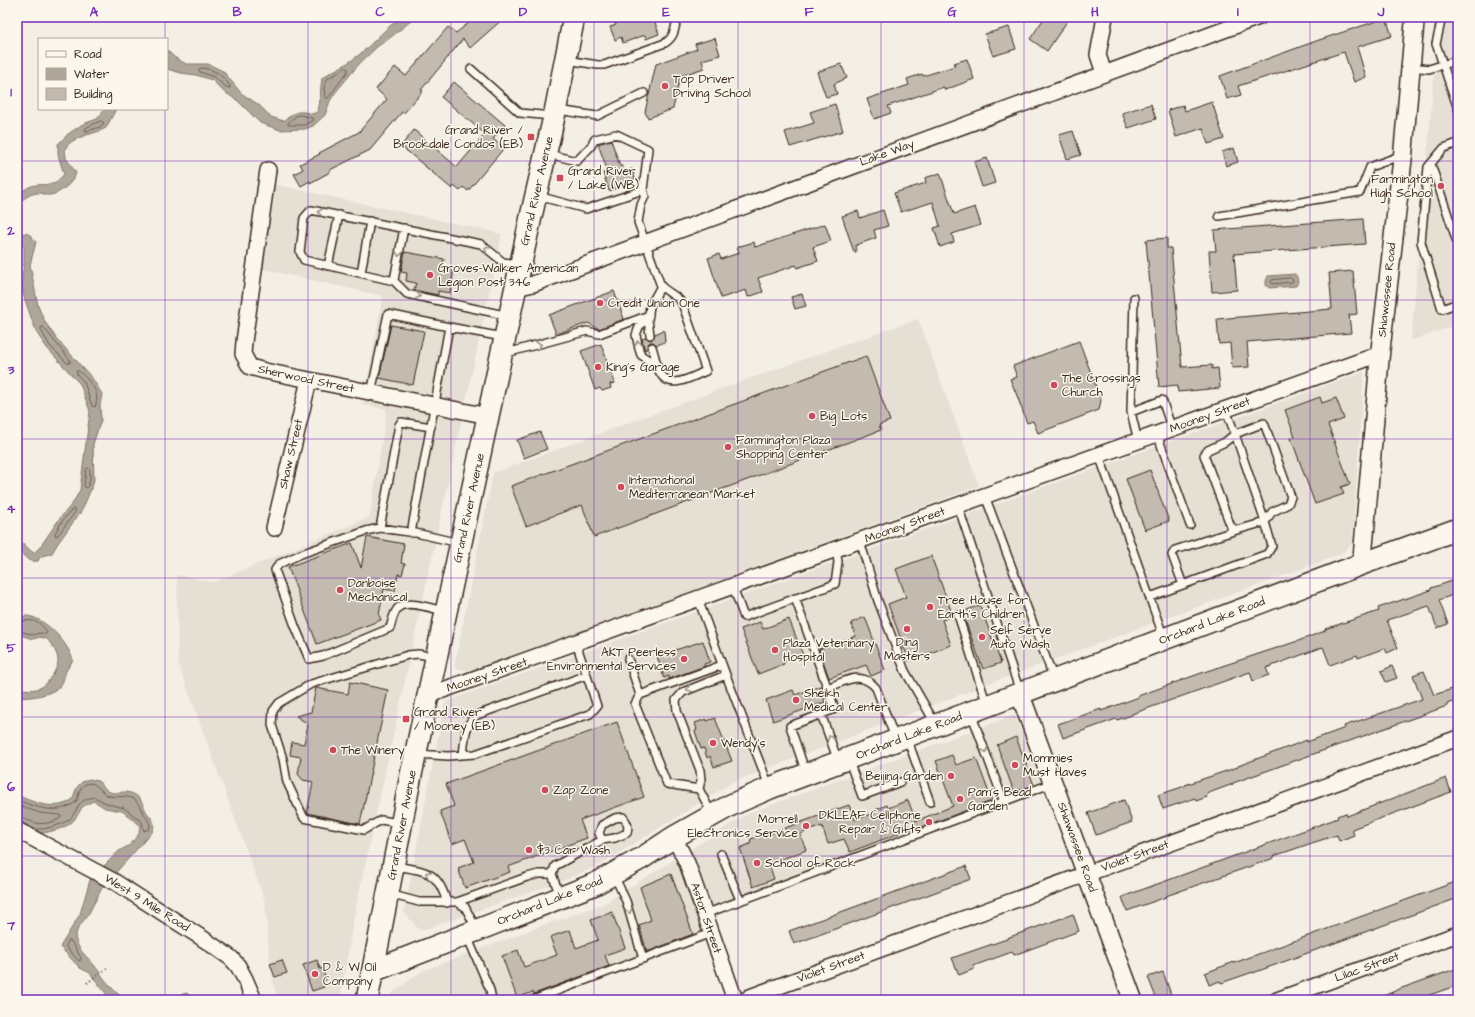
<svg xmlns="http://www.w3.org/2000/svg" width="1475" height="1017" viewBox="0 0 1475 1017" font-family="'Architects Daughter',sans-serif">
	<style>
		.built { fill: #e5dfd4 }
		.water { fill: #afa69a; stroke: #817468 }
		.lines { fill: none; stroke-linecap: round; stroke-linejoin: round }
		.shore { stroke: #695c50; stroke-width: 1 }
		.building { fill: #c3bbb0; stroke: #3b2a1e }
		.service-casing { stroke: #3b2a1e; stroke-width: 10 }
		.minor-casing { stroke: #3b2a1e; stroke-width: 18 }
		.tertiary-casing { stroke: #3b2a1e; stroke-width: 21 }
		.secondary-casing { stroke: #3b2a1e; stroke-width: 24 }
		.path { stroke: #3b2a1e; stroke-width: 2; stroke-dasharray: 1 3; stroke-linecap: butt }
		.service { stroke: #fbf7ec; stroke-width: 7 }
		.minor { stroke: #fbf7ec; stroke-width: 15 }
		.tertiary { stroke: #fbf7ec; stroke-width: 18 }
		.secondary { stroke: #fbf7ec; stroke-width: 21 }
		.oneway { stroke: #9b9085 }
		.grid { fill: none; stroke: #7b2cbf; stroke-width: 1; stroke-opacity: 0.55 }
		.poi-dot { fill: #d1495b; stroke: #fbf7ec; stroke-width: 1.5 }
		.labels { text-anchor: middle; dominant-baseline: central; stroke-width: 3; stroke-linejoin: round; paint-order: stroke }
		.poi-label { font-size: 12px; fill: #3b2a1e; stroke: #fbf7ec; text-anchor: start }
		.street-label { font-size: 12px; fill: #3b2a1e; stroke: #fbf7ec }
		.neatline { fill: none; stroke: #7b2cbf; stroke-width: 1.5 }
		.grid-label { font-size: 13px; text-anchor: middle; font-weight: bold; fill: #7b2cbf }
	</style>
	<rect width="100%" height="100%" fill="#f3efe4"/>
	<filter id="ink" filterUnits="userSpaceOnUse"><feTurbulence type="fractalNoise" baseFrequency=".025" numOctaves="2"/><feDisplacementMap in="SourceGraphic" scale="8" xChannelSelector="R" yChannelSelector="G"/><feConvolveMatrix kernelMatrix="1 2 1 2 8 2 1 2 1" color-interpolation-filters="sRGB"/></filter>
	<g filter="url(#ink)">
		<path class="built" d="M1439 17H1458V324L1411 341Z
			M273 184 502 234 354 916 340 1000H277L270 964 265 901 178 663 177 575 214 582 370 517 387 409 363 405 383 296 262 269Z
			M918 319 979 486 474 671 454 668 493 473 729 386Z
			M1364 372 1352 544 1339 555 998 680 733 782 601 864 570 878 420 931 404 912 445 702Z
			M1015 715 1043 790 705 913 713 938 544 1000H390L391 994 422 971 544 925 603 904 749 813Z"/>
		<path class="water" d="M402 17H416L386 41 378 46 359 64 335 93 330 101 325 115 313 126 305 129 280 130 260 123 238 101 223 91 212 80 196 75 181 73 167 69V50L174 57 186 64H208L223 71 241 93 259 105 271 117 284 121C296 111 298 110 313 114L318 111C321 100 320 89 322 78 331 71 343 67 352 60 370 48 383 29 402 17Z
			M105 109H116L106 128 102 130C90 135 71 137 65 149L66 158 76 173C73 183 60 194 50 195 47 196 44 194 41 193 31 192 22 199 17 206V194C23 191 30 185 37 185 53 183 52 188 64 174L58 155V144L68 134 83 124 97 119Z
			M26 233 30 235 36 242 30 265 38 306 45 322 56 338 92 378 102 394 100 405 101 420 93 444 94 480 92 487 82 510 58 543 52 553C46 556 41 554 38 561 28 563 23 555 17 549V539C23 541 27 549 34 553L40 547 60 518 73 503 80 490 90 411 80 384 47 348 38 335 33 323 23 294 22 276 24 263V246H17V234Z
			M1295 274 1297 277 1298 282 1296 286 1269 288 1266 285V281L1268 276Z
			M25 616C43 615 69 644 73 660 71 664 68 667 66 671 64 676 64 682 60 686 52 695 28 699 17 697V687C24 690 34 691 42 687 48 684 58 668 58 661 58 653 52 645 47 639L40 637 33 639 17 634V619Z
			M90 779C92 780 97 780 99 782 103 785 105 790 110 792 115 794 120 792 125 792 143 794 141 804 148 814 153 820 155 823 153 831L102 888 89 913 78 928 75 937C78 951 86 955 94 965 104 978 111 990 126 1000H111L90 973 80 968 60 947 80 914 90 880 119 851 130 845 139 834 140 825 122 811 105 808 94 801C77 807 83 811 72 822 66 828 46 834 37 833 31 833 23 827 17 824V795C35 803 56 812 73 799 75 789 79 781 90 779Z
			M187 993 189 995 191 1000 201 997 206 1000H160Z"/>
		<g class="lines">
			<path class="shore" d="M201 68C215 69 222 75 230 86V88L226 87 214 77 200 72 199 70Z
				M346 68 348 69V71L328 98H325L324 88 326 80Z
				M301 115 312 118 313 120 304 125H288V123L296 116Z
				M101 121 104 123 100 127 87 131H85L86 128Z
				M1291 278 1293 280 1292 282 1273 284 1271 282 1272 280Z
				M43 327 70 360V363H67L50 346 41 330V328Z
				M77 371H79C90 382 101 391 95 407L92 406 84 382 77 374Z
				M88 468 90 470V479L88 486 86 488 84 486 86 470Z
				M73 509H75L76 511 58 535 56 536 55 533 63 520Z
				M17 622C31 620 38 618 47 632L46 634 39 633 33 635 17 630
				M17 800C36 807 57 816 76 802 79 797 78 787 86 784 95 780 100 791 107 795 115 799 125 794 134 799 137 801 149 821 150 825L149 829 144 831 142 822 124 808 108 804 94 797C76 801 80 807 70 819 64 824 45 830 37 829 30 829 24 822 17 821
				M17 805 40 813 60 815 61 817C57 822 42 825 36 823 29 822 24 817 17 816
				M69 940 71 941 81 958 80 961 78 960 66 947Z"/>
		</g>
		<path class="building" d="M476 17H505L470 48 463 39 421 90 423 91 404 113 402 112 370 150 330 170V172L310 183V181L301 186 294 174 303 169 300 164 320 154 319 153 359 132 387 99 376 89 395 67 406 76 448 27 456 33Z
			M613 17H653L659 34 646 39 645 35 623 43 621 37 615 40 610 27 616 25Z
			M1045 17H1070L1047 51 1030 39Z
			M1386 18 1392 36 1357 47 1366 77 1354 82 1344 52 1238 86 1241 95 1227 99 1220 76 1319 40Z
			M1009 27 1016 49 993 56 985 34Z
			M715 38 720 55 702 60 704 68 680 76 673 109 648 118 645 112 656 64 697 49 695 44Z
			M967 59 974 79 945 90 944 87 888 106 891 113 874 119 867 99 909 85 907 79 922 74 923 76 955 66 954 63Z
			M841 64 847 78 834 84 837 94 826 97 817 72Z
			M454 82 505 125 493 139 504 148 468 191 463 187 460 191 454 186 452 189 401 146 414 130 457 167 485 134 441 97Z
			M1212 102 1224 139 1208 144 1203 128 1176 137 1168 110 1183 105 1185 111Z
			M835 104 843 131 790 147 785 132 814 123 810 112Z
			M1151 104 1156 119 1128 128 1122 113Z
			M1073 131 1081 155 1067 159 1059 135Z
			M611 140 620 166H622L624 172 632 169 635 179 628 182V184L609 191 603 173 608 172 598 144Z
			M1234 148 1238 162 1226 166 1222 152Z
			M987 158 995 183 982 187 974 162Z
			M940 173 954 214 975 207 981 225 952 234 954 242 940 247 934 228 940 226 933 202 901 212 894 193 926 183 925 178Z
			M883 210 888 226 874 230 876 238 856 245V252H854L842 216 858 211 860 218Z
			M1363 219 1365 244 1234 254 1237 290 1212 292 1209 251H1216L1214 230Z
			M825 224 831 241 813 247 818 261 797 268 796 265 758 278 763 292 748 297 746 290 721 298 708 258 719 254 721 259 739 253 737 247 754 242 755 247Z
			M1167 238V248H1171L1182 367 1212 365V369L1218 368 1220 388 1178 392 1177 385 1159 387 1146 240Z
			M405 252 444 259 443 267 454 269 450 293 438 291V295L414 290 416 283 406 281 407 273 401 272Z
			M1353 271 1357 314 1349 315 1351 333 1247 342 1249 367 1232 368 1230 343 1219 344 1217 319 1332 309 1329 273Z
			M614 291 624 319 599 329 588 323 556 334 549 315Z
			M802 294 806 306 795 309 791 297Z
			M391 325 424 331 413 385 379 378Z
			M664 330 665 342 657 345 653 342H650L647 346V349L645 350 642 339 646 337 648 339 651 340 654 337 655 334Z
			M1079 341 1101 400 1099 410 1038 433 1033 421 1027 423 1016 393 1010 379 1017 377 1013 366Z
			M601 344 615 383 610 384 611 388 602 391 600 388 595 390 581 351Z
			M866 356 890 421 879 425 881 430 594 537 582 505 526 526 511 486Z
			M1320 397 1322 403 1336 398 1344 419 1328 425 1350 484 1341 487 1344 494 1315 504 1291 438 1295 437 1285 410Z
			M540 432 547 449 524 458 517 440Z
			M1150 470 1169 521 1145 530 1126 479Z
			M367 537 404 544 401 563 405 564 402 575 398 574 395 591 384 589 379 615 381 620 317 644 288 567 352 543 361 568Z
			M931 556 953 616 942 620 951 645 909 661 888 604 906 597 896 569Z
			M1458 579V593L1439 600 1448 624 1437 628 1429 606 1387 620 1398 648 1387 653 1385 648 1358 658 1357 655 1330 665 1323 647 1266 668 1269 675 1253 681 1250 672 1132 714V715L1117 720 1116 719 1063 738 1058 724 1101 709V711L1139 697 1138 696 1207 671 1298 641 1325 631V629L1379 611 1378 608 1431 590V588Z
			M980 605 1001 663 983 669 962 612Z
			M865 617 885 670 871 676 866 665 829 678 819 649 856 636 851 623Z
			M789 619 803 655 783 662 784 664 758 674 741 629 760 622 763 629Z
			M703 641 710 662 704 664 705 666 669 679V676L664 678 657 656Z
			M1392 666 1397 678 1386 682 1381 671Z
			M1424 671 1434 695 1458 687V700L1447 704V706L1233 783V784L1206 794 1207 797 1196 801 1195 798 1163 809 1158 795 1185 786V785L1238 767V766L1307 740V742L1345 728 1344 726 1422 699 1413 675Z
			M350 682 388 690 360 824 307 813 313 782 303 780 298 774 301 757 290 755 292 742 304 744 308 724 296 716 311 712 316 688 348 694Z
			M820 686 825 702 773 721 766 700 793 690 795 695Z
			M715 718 732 761 714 767 710 756 707 758 704 748 701 749 695 731 697 730 695 723 706 719 707 721Z
			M617 722 644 797 580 820 587 838 508 867 510 872 465 888 458 868 474 862 465 839 452 844 440 811 454 806 446 784Z
			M1016 737 1034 785 1014 792 997 745Z
			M952 755 956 765 976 758 992 801 919 828 918 826 850 852 844 839 828 844 822 826 800 834 806 850 769 864 774 879 753 887 740 848 750 844 751 839 759 836 760 837 849 805 855 820 876 812 875 810 887 805 888 808 908 800 916 821 953 806 936 761Z
			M1446 778 1451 792 1352 829 1354 835 1339 841 1337 835 1312 843 1274 856V858L1166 896V897L1127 911 1122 897 1338 818 1337 816 1346 813 1347 816Z
			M1124 800 1132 822 1096 835 1088 813Z
			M966 866 971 879 794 944 789 931Z
			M671 874 693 934 647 952 639 925 651 920 640 887Z
			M1458 881V898L1253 973V972L1221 983 1220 981 1209 985 1205 973 1234 962V963Z
			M612 912 625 948 605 955 609 966 534 994 533 992 517 998 502 956 518 950 524 967 557 955 550 937 570 930 576 948 598 940 591 920Z
			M1073 914 1079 931 1014 955 1012 952 973 966 974 969 959 975 952 958 1007 939V938Z
			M282 960 287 973 275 977 270 964Z
			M317 960 320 969 322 968 326 980 322 981 324 987 312 991 303 965Z
			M1458 968V985L1415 1000H1374L1402 988Z
			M1163 972 1173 1000H1157L1148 977Z"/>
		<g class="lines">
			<g class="service-casing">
				<path id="service" d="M1442 17 1436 44 1458 109
					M567 60 598 65H604L665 43C675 37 675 28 677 17
					M1412 67 1429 69 1458 60
					M471 69 520 113 552 116
					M558 110 597 116 644 93
					M1458 143 1444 148 1428 167 1421 242 1442 309 1458 303
					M548 154 577 161 591 146 595 139 616 134 648 149 643 190
					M1431 164 1458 245
					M538 196 586 209 643 190 645 196 641 205 638 222 661 286C668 293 676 295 682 303L706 371C691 377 669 392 659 371 656 364 655 355 652 347
					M1219 216 1360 192 1370 167 1402 155
					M328 266 339 215
					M361 273 370 221
					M394 280 404 228
					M1134 298 1131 412 1138 441
					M649 315 639 327 636 335 639 349 641 355 658 366
					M509 316 407 294 394 281 304 260 300 252 304 218 311 210 481 244 503 262 519 264
					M650 335 648 320 650 306 661 286
					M503 354 587 331 599 334 604 332 649 315
					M371 393 388 314 449 327
					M1131 412 1162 400 1172 429
					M1157 434 1190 525
					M1235 434 1265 522 1237 530 1231 527 1204 455 1208 450 1225 442Z
					M1099 455 1164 638
					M985 496 1054 679
					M958 506 1020 692
					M380 528 399 425 401 422 431 427
					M411 533 449 327 503 337
					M860 541 878 601 905 671 935 723
					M1183 585 1172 555 1175 550 1237 530
					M733 587 744 617 835 584 838 562 836 549
					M1150 597 1267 554 1272 546 1265 522 1272 512 1288 504 1291 497 1264 423 1235 434 1226 410
					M795 598 835 709 790 726 806 773
					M698 599 726 675 769 786
					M444 611C433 609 406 599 398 608 393 613 392 622 390 628L323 656 309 659 295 626 275 570 279 564 301 554 366 531 380 528 416 533 459 543
					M958 615 987 705
					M628 659 640 695
					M828 688C845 681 861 670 876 688L895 738
					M971 713 1004 802
					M821 714 838 761
					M907 738 930 802
					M416 754 448 756 475 754 590 714 597 706 576 643
					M463 755C465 740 464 724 477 715L587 675
					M848 759 862 796 900 782
					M699 789 667 784 635 704 640 695 722 665
					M712 814 699 789 701 780 700 770 677 711 676 700 683 692 726 675
					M399 823 381 820 364 830 304 818 287 782 283 759 272 725 273 711 279 703 311 684 408 655 418 654 435 657
					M721 854 740 900
					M395 866C425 871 438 870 447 903
					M614 875 626 901 643 959
					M389 894 419 902H457L527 877 539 874H552
					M560 896 552 874 555 866 602 840 615 838 627 833C629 826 627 822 623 817L615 818 602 825 599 833 602 840
					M457 902 465 907 476 928
					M705 914 1053 783
					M467 936 490 990 492 1000
					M533 1000 711 933"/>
			</g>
			<g class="minor-casing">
				<path id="minor" d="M1104 73 1098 55 1105 17
					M268 170 244 342 243 354 250 367 265 371 488 416
					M516 288 533 284 1259 17
					M274 528 309 380
					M429 695 1380 354
					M17 830 115 882 202 938 231 958 238 966 245 979 254 1000
					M674 837 687 863 735 1000
					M746 1000 750 997 785 984 1458 738
					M1277 1000 1458 934"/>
			</g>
			<g class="tertiary-casing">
				<path id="tertiary" d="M1362 564 1380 354 1403 155 1415 17
					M1020 694 1133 1000"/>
			</g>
			<g class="secondary-casing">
				<path id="secondary" d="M373 971 595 884 642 858 674 837 731 805 770 788 1362 564 1458 529
					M367 1000 411 775 530 221 554 117 574 17"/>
			</g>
			<path class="path" d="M87 983 107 968"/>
			<use href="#service" class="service"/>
			<use href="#minor" class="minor"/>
			<use href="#tertiary" class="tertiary"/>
			<use href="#secondary" class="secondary"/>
		</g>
		<defs><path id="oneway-chevron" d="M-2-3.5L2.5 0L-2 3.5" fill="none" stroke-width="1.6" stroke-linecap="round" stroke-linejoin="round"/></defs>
		<g class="oneway">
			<use href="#oneway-chevron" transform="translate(320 212) rotate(-169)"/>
			<use href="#oneway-chevron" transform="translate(487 249) rotate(-140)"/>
			<use href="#oneway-chevron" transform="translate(399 254) rotate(101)"/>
			<use href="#oneway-chevron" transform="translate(418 296) rotate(11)"/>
			<use href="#oneway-chevron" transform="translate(638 343) rotate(-101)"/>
			<use href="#oneway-chevron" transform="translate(539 345) rotate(-16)"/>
			<use href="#oneway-chevron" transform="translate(689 689) rotate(159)"/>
			<use href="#oneway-chevron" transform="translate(830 738) rotate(-110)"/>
			<use href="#oneway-chevron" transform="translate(985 750) rotate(69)"/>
			<use href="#oneway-chevron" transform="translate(428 874) rotate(-151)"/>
			<use href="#oneway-chevron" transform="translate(629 911) rotate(74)"/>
		</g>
	</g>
	<path class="grid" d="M165 17V39M308 17V1000M451 17V1000M594 17V1000M738 17V1000M881 17V1000M1024 17V1000M1167 17V1000M1310 17V1000M165 109V1000M17 161H1458M17 300H1458M17 439H1458M17 578H1458M17 717H1458M17 856H1458"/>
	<g class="poi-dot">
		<circle cx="665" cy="86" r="4"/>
		<rect x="527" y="133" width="8" height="8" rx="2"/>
		<rect x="556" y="174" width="8" height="8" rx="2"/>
		<circle cx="1441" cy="186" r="4"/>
		<circle cx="430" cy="275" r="4"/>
		<circle cx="600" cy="303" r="4"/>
		<circle cx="598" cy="367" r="4"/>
		<circle cx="1054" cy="385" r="4"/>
		<circle cx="812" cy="416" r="4"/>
		<circle cx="728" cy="447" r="4"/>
		<circle cx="621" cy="487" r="4"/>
		<circle cx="340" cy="590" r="4"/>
		<circle cx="930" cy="607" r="4"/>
		<circle cx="907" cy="629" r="4"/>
		<circle cx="982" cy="637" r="4"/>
		<circle cx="775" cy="650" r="4"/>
		<circle cx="684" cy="659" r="4"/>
		<circle cx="796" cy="700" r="4"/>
		<rect x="402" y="715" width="8" height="8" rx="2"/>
		<circle cx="713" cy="743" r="4"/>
		<circle cx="333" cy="750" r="4"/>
		<circle cx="1015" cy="765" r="4"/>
		<circle cx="951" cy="776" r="4"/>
		<circle cx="545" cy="790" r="4"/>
		<circle cx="960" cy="799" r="4"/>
		<circle cx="929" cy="822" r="4"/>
		<circle cx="806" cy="826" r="4"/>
		<circle cx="529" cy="850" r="4"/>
		<circle cx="757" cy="863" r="4"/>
		<circle cx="315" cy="974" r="4"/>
	</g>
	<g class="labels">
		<g class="poi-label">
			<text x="673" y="79">Top Driver<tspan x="673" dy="14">Driving School</tspan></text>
			<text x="523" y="130" text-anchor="end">Grand River /<tspan x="523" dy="14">Brookdale Condos (EB)</tspan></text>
			<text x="568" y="171">Grand River<tspan x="568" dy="14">/ Lake (WB)</tspan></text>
			<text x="1433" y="179" text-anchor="end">Farmington<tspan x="1433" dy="14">High School</tspan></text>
			<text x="438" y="268">Groves-Walker American<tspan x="438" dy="14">Legion Post 346</tspan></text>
			<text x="608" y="303">Credit Union One</text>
			<text x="606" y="367">King's Garage</text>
			<text x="1062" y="378">The Crossings<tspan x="1062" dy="14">Church</tspan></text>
			<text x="820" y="416">Big Lots</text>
			<text x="736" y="440">Farmington Plaza<tspan x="736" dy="14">Shopping Center</tspan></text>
			<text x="629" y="480">International<tspan x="629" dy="14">Mediterranean Market</tspan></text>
			<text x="348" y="583">Danboise<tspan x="348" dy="14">Mechanical</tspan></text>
			<text x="938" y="600">Tree House for<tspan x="938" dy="14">Earth's Children</tspan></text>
			<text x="990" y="630">Self Serve<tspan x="990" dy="14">Auto Wash</tspan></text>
			<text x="907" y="642" text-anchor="middle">Ding<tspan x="907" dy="14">Masters</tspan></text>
			<text x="783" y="643">Plaza Veterinary<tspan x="783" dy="14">Hospital</tspan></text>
			<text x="676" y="652" text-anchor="end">AKT Peerless<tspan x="676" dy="14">Environmental Services</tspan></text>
			<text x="804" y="693">Sheikh<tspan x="804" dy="14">Medical Center</tspan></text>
			<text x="414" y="712">Grand River<tspan x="414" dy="14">/ Mooney (EB)</tspan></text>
			<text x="721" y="743">Wendy's</text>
			<text x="341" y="750">The Winery</text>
			<text x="1023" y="758">Mommies<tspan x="1023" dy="14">Must Haves</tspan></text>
			<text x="943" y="776" text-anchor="end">Beijing Garden</text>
			<text x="553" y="790">Zap Zone</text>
			<text x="968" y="792">Pam's Bead<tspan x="968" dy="14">Garden</tspan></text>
			<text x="921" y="815" text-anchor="end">DKLEAF Cellphone<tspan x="921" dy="14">Repair &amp; Gifts</tspan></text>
			<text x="798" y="819" text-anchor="end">Morrell<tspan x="798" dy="14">Electronics Service</tspan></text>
			<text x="537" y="850">$3 Car Wash</text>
			<text x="765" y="863">School of Rock</text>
			<text x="323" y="967">D &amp; W Oil<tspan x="323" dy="14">Company</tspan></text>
		</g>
		<g class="street-label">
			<text transform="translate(887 153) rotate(-20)">Lake Way</text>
			<text transform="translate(537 191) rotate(-77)">Grand River Avenue</text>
			<text transform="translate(1387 290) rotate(-84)">Shiawassee Road</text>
			<text transform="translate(306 379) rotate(12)">Sherwood Street</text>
			<text transform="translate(1210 415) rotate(-20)">Mooney Street</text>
			<text transform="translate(291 454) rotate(-77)">Shaw Street</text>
			<text transform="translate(469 508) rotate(-78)">Grand River Avenue</text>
			<text transform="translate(905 525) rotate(-20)">Mooney Street</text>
			<text transform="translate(1212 621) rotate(-21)">Orchard Lake Road</text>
			<text transform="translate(487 675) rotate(-19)">Mooney Street</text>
			<text transform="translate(909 736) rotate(-21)">Orchard Lake Road</text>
			<text transform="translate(402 825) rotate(-79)">Grand River Avenue</text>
			<text transform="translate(1077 847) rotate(70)">Shiawassee Road</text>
			<text transform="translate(1135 856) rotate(-20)">Violet Street</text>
			<text transform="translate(550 901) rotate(-22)">Orchard Lake Road</text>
			<text transform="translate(147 903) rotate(32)">West 9 Mile Road</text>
			<text transform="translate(706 918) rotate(71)">Astor Street</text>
			<text transform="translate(831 967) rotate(-20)">Violet Street</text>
			<text transform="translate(1367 967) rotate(-20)">Lilac Street</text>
		</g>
	</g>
	<rect width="1475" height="1017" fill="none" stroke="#fbf7ec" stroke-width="44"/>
	<rect x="38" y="38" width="130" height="72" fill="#fbf7ec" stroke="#aea59a"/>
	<rect x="46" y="51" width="20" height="6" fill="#fbf7ec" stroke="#aea59a"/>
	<text x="74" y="58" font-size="12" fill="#3b2a1e">Road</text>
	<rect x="46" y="68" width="20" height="12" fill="#afa69a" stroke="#aea59a"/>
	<text x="74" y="78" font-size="12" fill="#3b2a1e">Water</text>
	<rect x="46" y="88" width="20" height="12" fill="#c3bbb0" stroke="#aea59a"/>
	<text x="74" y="98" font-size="12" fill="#3b2a1e">Building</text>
	<rect x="22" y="22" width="1431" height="973" class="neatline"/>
	<g class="grid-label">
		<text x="94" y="16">A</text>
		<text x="237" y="16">B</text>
		<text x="380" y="16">C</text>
		<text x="523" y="16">D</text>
		<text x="666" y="16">E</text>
		<text x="809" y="16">F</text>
		<text x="952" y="16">G</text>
		<text x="1095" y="16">H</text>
		<text x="1238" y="16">I</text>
		<text x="1381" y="16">J</text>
		<text x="11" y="96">1</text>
		<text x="11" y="235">2</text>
		<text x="11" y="374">3</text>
		<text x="11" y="513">4</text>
		<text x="11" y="652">5</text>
		<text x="11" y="791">6</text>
		<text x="11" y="930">7</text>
	</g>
</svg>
